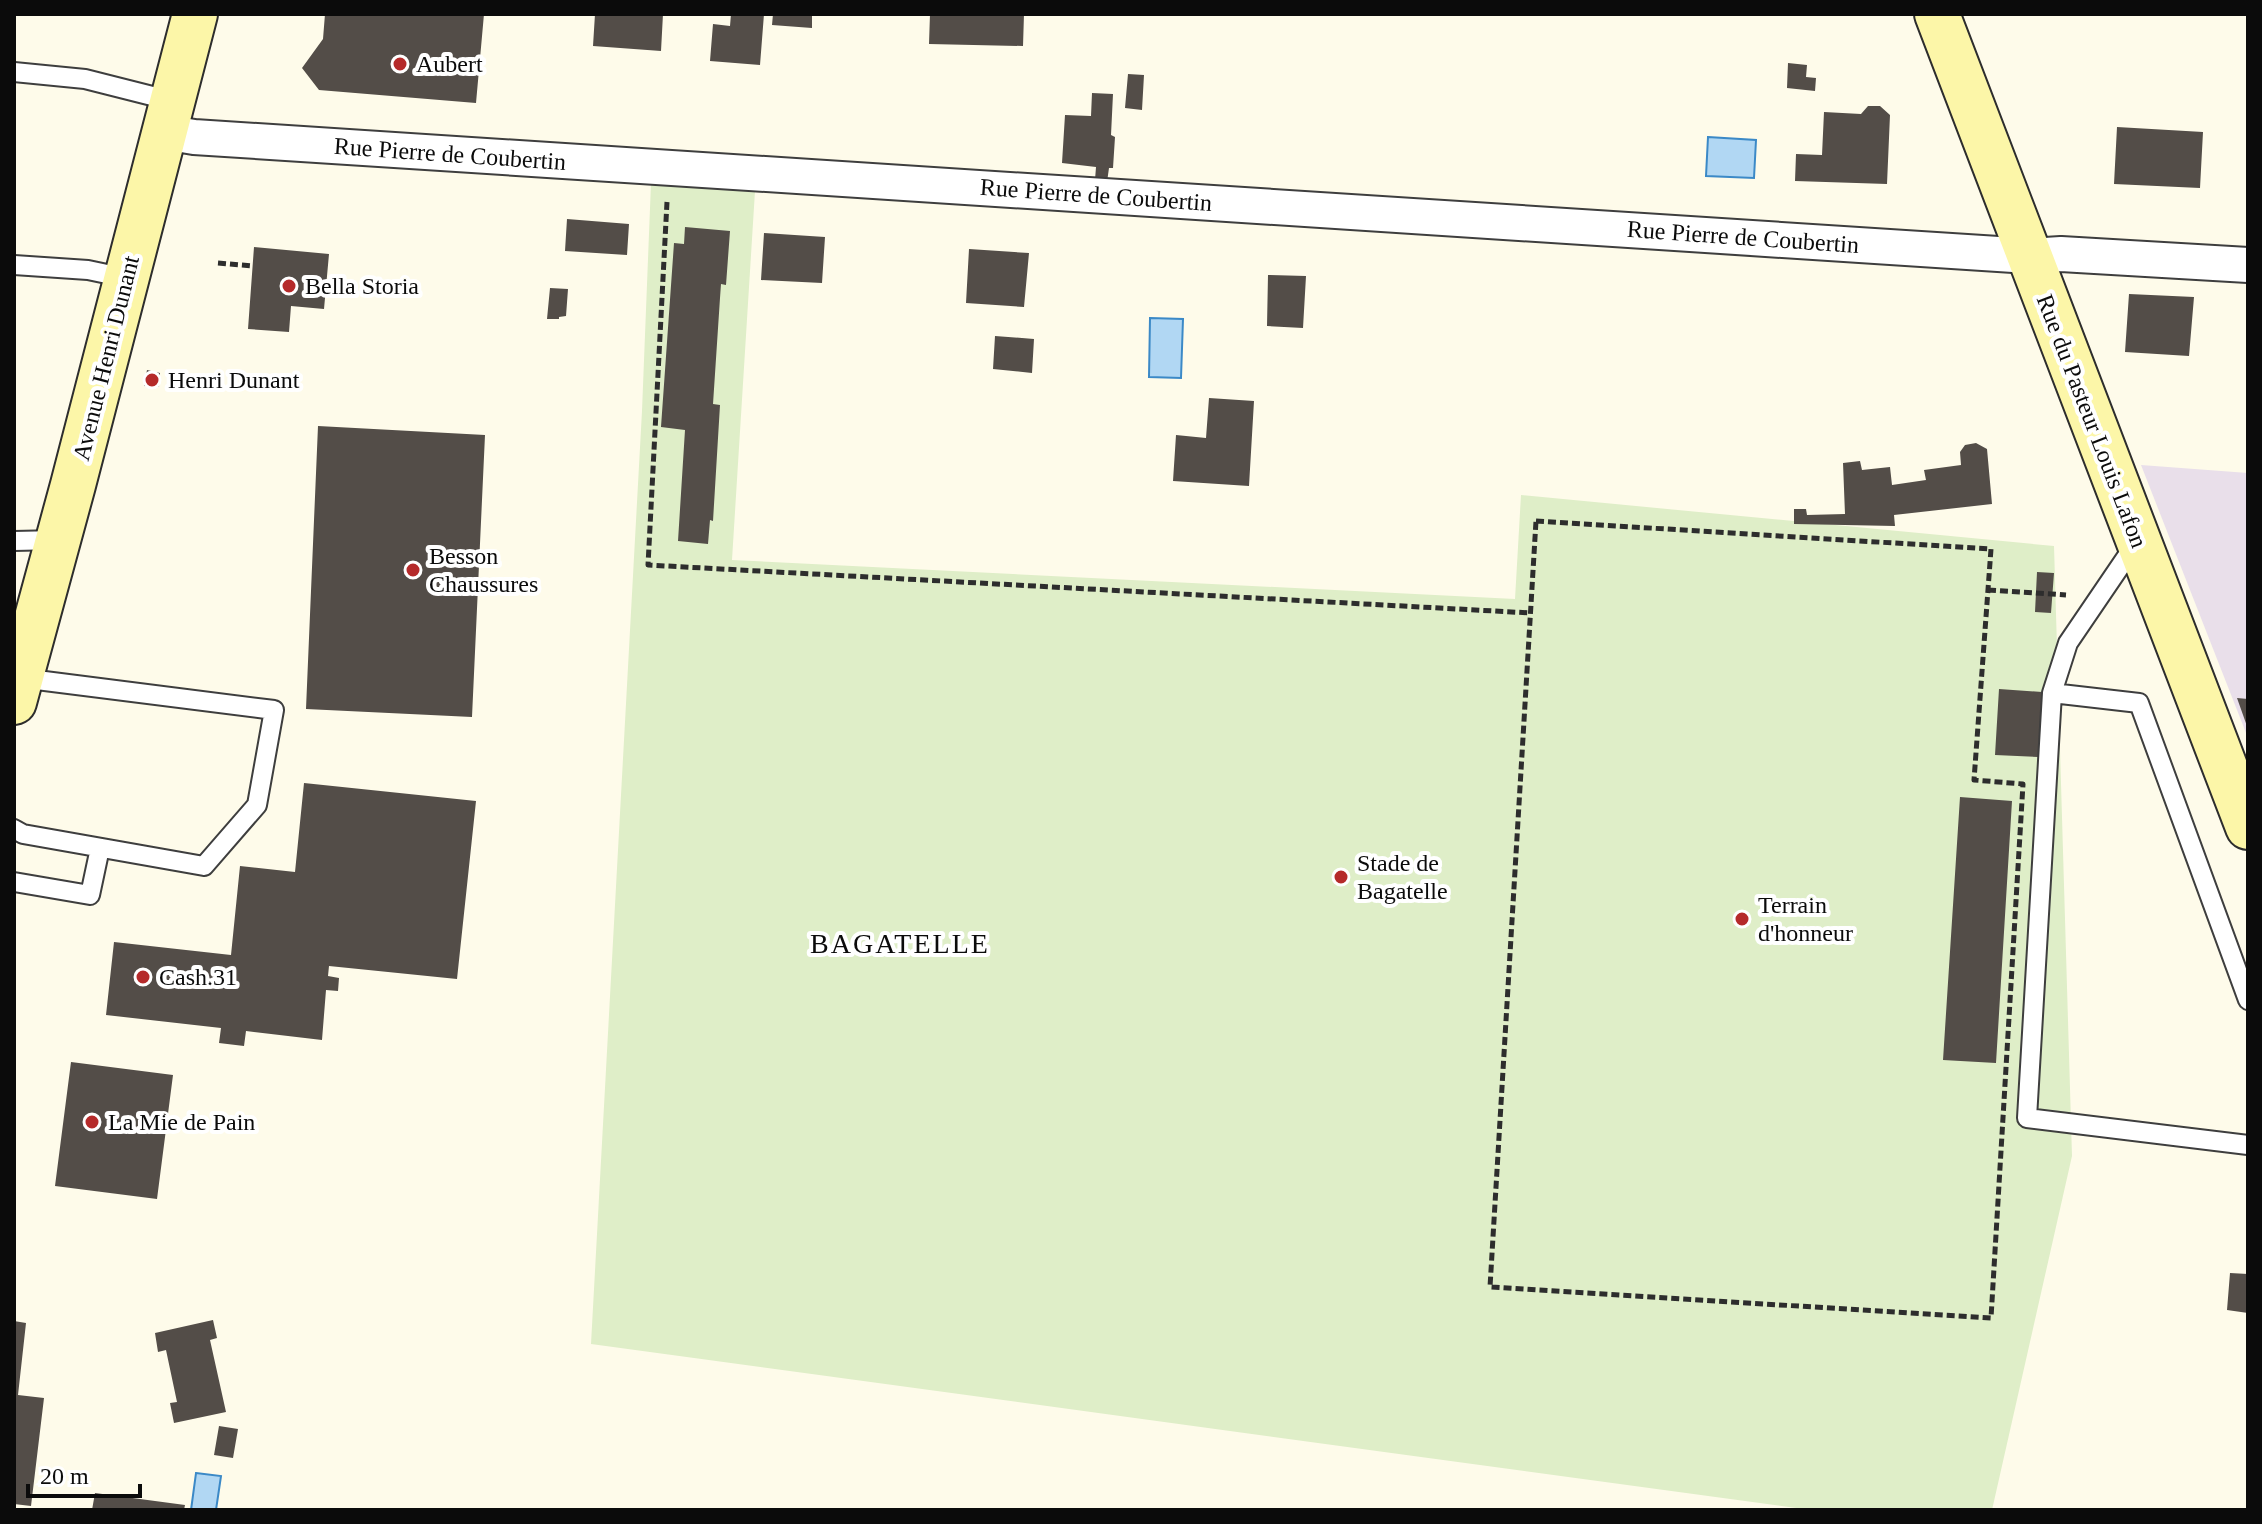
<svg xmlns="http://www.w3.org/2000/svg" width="2262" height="1524" viewBox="0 0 2262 1524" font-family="'Times New Roman',serif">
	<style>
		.industrial { fill: #e9dfea }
		.pitch { fill: #dfeec8 }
		.water { fill: #b1d7f3; stroke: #3b89c7; stroke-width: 2 }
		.building { fill: #534d48 }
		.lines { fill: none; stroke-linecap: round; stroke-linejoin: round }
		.lane-casing { stroke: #3e3e3e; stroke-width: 22 }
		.street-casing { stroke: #3e3e3e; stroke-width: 38 }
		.secondary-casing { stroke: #2d2d2d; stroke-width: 48 }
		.path { stroke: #2d2d2d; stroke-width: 5; stroke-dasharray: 8 4; stroke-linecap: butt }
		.lane { stroke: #fff; stroke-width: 18 }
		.street { stroke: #fff; stroke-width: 34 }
		.secondary { stroke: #fcf6a8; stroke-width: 44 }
		.poi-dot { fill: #b52a2a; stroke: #fff; stroke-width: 3 }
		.labels { text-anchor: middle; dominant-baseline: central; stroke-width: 8; stroke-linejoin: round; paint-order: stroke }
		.poi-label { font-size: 24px; fill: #0b0b0b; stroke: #fff; text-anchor: start }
		.street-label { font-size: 24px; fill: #0b0b0b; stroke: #fff }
		.quarter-label { font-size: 28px; letter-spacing: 2px; fill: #0b0b0b; stroke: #fff }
	</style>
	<rect width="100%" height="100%" fill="#fefbea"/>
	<path class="industrial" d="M2141 465 2248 473V738Z"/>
	<path class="pitch" d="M651 183 755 191 732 560 1515 599 1521 495 2054 546 2072 1156 1992 1510H1811L591 1344 642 411Z"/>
	<path class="water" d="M1708 137 1756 140 1754 178 1706 176Z
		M1150 318 1183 319 1181 378 1149 377Z
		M196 1473 221 1476 216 1510H191Z"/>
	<path class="building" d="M325 14H484L476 103 319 90 302 68 323 39Z
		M595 14H663L661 51 593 46Z
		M731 14H764L760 65 710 61 713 24 730 26Z
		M773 14H812V28L772 25Z
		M930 14H1024L1023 46 929 44Z
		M1788 63 1807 65 1806 77 1816 78 1815 91 1787 88Z
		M1128 74 1144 75 1142 110 1125 108Z
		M1092 93 1113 94 1111 135 1115 137 1113 168H1109L1107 182 1095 180 1096 167 1062 163 1065 115 1091 116Z
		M1868 106H1880L1890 115 1887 184 1795 181 1796 154 1822 155 1824 112 1861 114Z
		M2117 127 2203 132 2200 188 2114 184Z
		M567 219 629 224 627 255 565 251Z
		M685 227 730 231 726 285 721 284 720 298 713 404 720 405 713 521 710 520 708 544 678 541 685 430 661 427 674 243 684 244Z
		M764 233 825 237 822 283 761 280Z
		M254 247 329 254 324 309 291 306 289 332 248 329Z
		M969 249 1029 253 1024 307 966 303Z
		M1268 275 1306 276 1303 328 1267 326Z
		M550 288 568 289 566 316 559 317V319H547Z
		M2129 294 2194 297 2189 356 2125 352Z
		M995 336 1034 339 1032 373 993 369Z
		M147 370 160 373 159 387 144 386Z
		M1209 398 1254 401 1249 486 1173 481 1176 435 1206 438Z
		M318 426 485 435 472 717 306 709Z
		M1976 443 1987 449 1992 504 1894 515 1895 526 1794 524V509H1806L1807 515 1845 514 1843 463 1860 461 1862 470 1890 467 1892 485 1926 480 1924 470 1961 465 1960 452 1965 445Z
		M2037 572 2054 573 2051 613 2035 612Z
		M1999 689 2042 692 2038 757 1995 755Z
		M2237 698 2248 699V729Z
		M304 783 476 801 457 979 329 966 328 976 339 978 338 991 326 990 322 1040 246 1031 244 1046 219 1043 221 1028 106 1015 114 942 231 955 240 866 295 872Z
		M1960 797 2012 801 1996 1063 1943 1060Z
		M71 1062 173 1075 157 1199 55 1186Z
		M2230 1273 2248 1274V1313L2227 1310Z
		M213 1320 217 1338 210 1340 226 1412 174 1423 170 1403 177 1402 166 1350 158 1352 155 1333Z
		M14 1321 26 1323 18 1395 44 1398 31 1506 14 1504Z
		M219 1426 238 1429 233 1458 214 1455Z
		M95 1493 185 1505 184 1510H92Z"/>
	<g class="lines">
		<g class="lane-casing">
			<path id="lane" d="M14 72 85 79 172 101
				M14 265 88 270 126 278
				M14 541 58 540
				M2052 693 2068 643 2136 543
				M14 829 23 834 204 866 257 805 274 710 21 678
				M14 882 90 895 100 848
				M2248 1000 2139 703 2052 693 2027 1118 2248 1145"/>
		</g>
		<g class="street-casing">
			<path id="street" d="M164 132 194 137 2029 256 2061 254 2248 265"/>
		</g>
		<g class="secondary-casing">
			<path id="secondary" d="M1937 14 2248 827
				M14 702 73 485 195 14"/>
		</g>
		<path class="path" d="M667 202 648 565 1531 613
			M218 263 253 266
			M1536 521 1991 549 1974 780 2023 784 1991 1318 1490 1287Z
			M1988 590 2066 595"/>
		<use href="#lane" class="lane"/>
		<use href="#street" class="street"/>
		<use href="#secondary" class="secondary"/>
	</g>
	<g class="poi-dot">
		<circle cx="400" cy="64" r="8"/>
		<circle cx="289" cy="286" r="8"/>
		<circle cx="152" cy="380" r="8"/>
		<circle cx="413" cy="570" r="8"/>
		<circle cx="1341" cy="877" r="8"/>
		<circle cx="1742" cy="919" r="8"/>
		<circle cx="143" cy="977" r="8"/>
		<circle cx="92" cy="1122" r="8"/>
	</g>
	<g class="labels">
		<g class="poi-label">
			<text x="416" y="64">Aubert</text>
			<text x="305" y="286">Bella Storia</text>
			<text x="168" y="380">Henri Dunant</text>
			<text x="429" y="556">Besson<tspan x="429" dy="28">Chaussures</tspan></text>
			<text x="1357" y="863">Stade de<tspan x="1357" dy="28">Bagatelle</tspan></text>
			<text x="1758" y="905">Terrain<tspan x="1758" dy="28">d'honneur</tspan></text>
			<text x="159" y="977">Cash.31</text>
			<text x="108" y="1122">La Mie de Pain</text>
		</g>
		<g class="street-label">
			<text transform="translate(450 154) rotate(4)">Rue Pierre de Coubertin</text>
			<text transform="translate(1096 195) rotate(4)">Rue Pierre de Coubertin</text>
			<text transform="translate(1743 237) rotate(4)">Rue Pierre de Coubertin</text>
			<text transform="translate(106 358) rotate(-76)">Avenue Henri Dunant</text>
			<text transform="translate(2092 421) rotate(69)">Rue du Pasteur Louis Lafon</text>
		</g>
		<g class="quarter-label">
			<text x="900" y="943">BAGATELLE</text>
		</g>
	</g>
	<rect width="2262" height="1524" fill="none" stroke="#0b0b0b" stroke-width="32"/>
	<path d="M28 1484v12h112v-12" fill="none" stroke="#0b0b0b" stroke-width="4"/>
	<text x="40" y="1484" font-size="24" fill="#0b0b0b" stroke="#ffffff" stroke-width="6" paint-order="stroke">20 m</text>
</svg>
